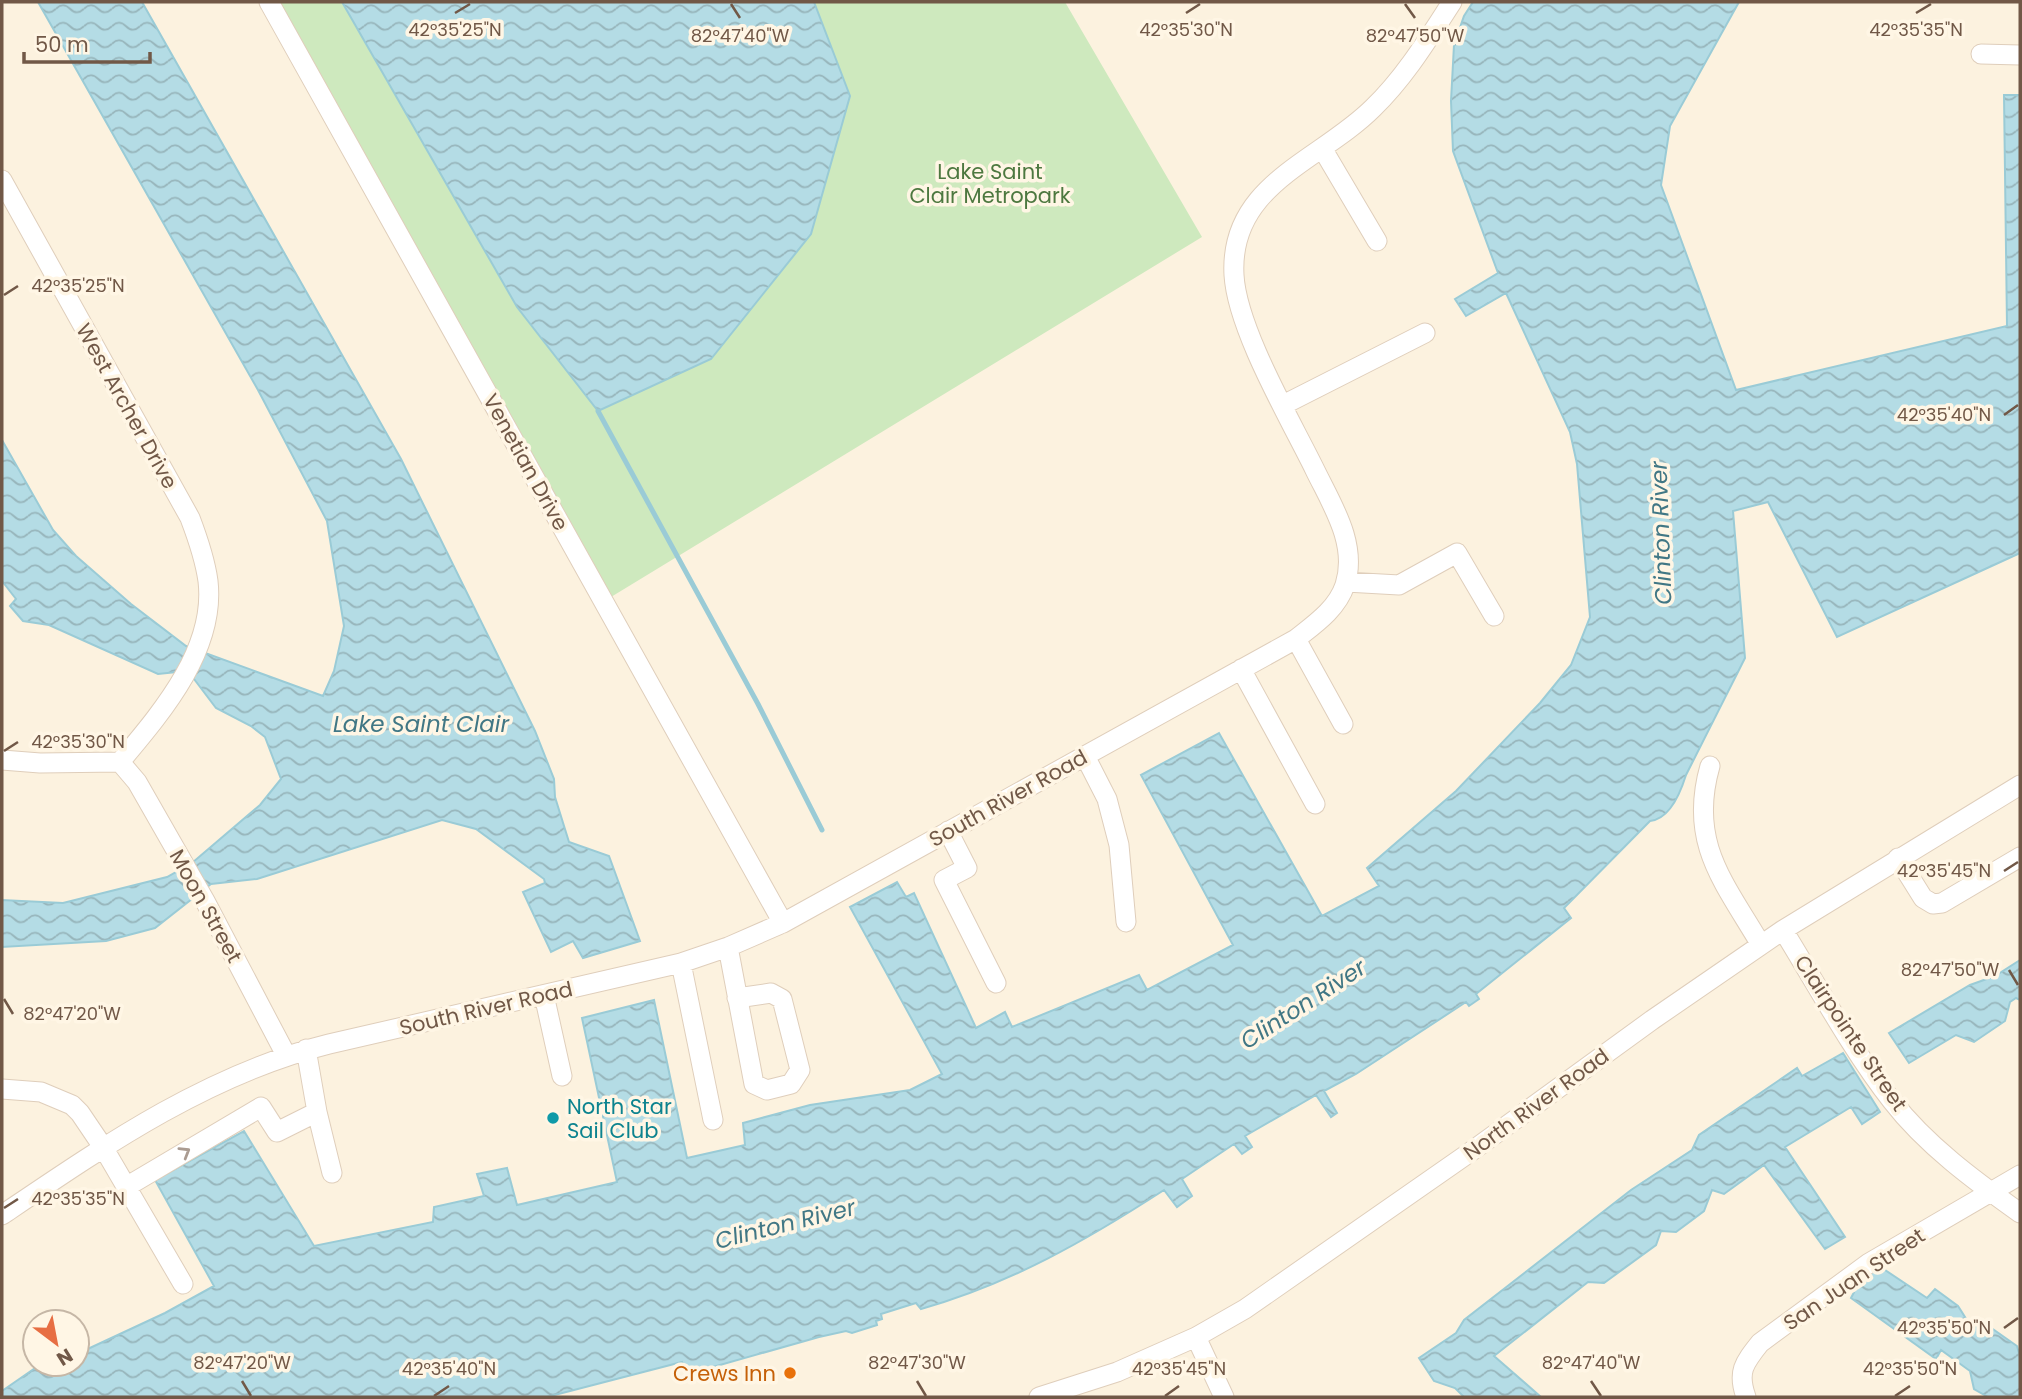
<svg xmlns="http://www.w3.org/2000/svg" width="2022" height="1399" viewBox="0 0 2022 1399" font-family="Poppins,sans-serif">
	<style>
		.green { fill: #cee9be }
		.water { fill: url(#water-waves); stroke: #9acbd6; stroke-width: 2 }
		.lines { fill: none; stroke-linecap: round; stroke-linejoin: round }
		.stream { stroke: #9acbd6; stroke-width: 5 }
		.minor-casing { stroke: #dfcebb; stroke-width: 21 }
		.minor { stroke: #fff; stroke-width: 19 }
		.oneway { stroke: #aa9b91 }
		.ticks { fill: none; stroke: #715847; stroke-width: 2.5 }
		.culture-dot { fill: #0f9aa8; stroke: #fff6e5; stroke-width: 2.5 }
		.food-dot { fill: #e8710a; stroke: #fff6e5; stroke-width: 2.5 }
		.labels { text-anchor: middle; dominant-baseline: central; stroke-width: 7; stroke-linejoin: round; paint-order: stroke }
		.park-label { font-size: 21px; fill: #4d783f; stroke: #fff6e5 }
		.street-label { font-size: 21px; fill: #715847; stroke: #fff6e5 }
		.culture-label { font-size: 21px; fill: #0d838f; stroke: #fff6e5; text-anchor: start }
		.food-label { font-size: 21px; fill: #c56008; stroke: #fff6e5; text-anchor: end }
		.water-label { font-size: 23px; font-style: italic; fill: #417785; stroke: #fff6e5 }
		.ticks-label { font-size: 18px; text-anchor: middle; fill: #715847; stroke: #fff6e5; stroke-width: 7; stroke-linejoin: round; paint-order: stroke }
	</style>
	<defs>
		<pattern id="water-waves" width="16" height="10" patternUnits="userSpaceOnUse" patternTransform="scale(1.75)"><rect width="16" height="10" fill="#b4dce5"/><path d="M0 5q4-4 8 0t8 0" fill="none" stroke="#97b5bb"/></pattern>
	</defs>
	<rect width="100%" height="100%" fill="#fcf2df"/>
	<path class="green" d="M276 2H342L517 307 850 96 814 2H1065L1202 237 611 597Z"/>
	<path class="water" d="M38 2H142L401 459 535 731 554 779 555 797 569 842 609 856 640 941 583 958 573 941 551 952 523 892 545 883 544 879 476 829 442 820 257 879 211 884 155 928 106 941 2 947V900L63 903 167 877 192 863 260 805 281 779 265 737 251 726 216 708 194 679 177 672 158 674 49 625 23 621 10 606 16 599 2 581V440L53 530 76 556 131 604 186 646 323 696 334 671 344 626 327 521 258 390Z
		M342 2H814L850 96 811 234 711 359 598 411 517 307Z
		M1473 2H1739L1670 126 1661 185 1736 390 2007 326 2004 95H2020V553L1837 637 1768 502 1733 511 1745 658 1686 775C1681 791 1670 819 1650 821L1564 908 1571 918 1476 994 1479 999 1469 1006 1466 1002 1356 1074 1324 1091 1337 1113 1331 1117 1316 1095 1245 1136 1252 1147 1242 1154 1234 1144 1182 1179 1192 1196 1177 1207 1164 1190C1087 1240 1010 1284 921 1309L916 1303 881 1314 882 1319 876 1321 877 1325 852 1333 846 1331 819 1337 688 1374 682 1362 547 1397H2V1391L41 1364H77V1354L165 1313 214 1286 155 1180 244 1131 314 1246 433 1222 434 1207 484 1196 477 1174 507 1168 517 1205 617 1182 582 1018 654 1000 687 1158 745 1145 743 1123 810 1105 910 1090 942 1074 850 907 897 882 906 897 914 893 976 1028 1005 1012 1012 1027 1139 975 1147 990 1233 945 1141 775 1219 733 1322 916 1379 886 1367 868 1456 791 1540 703 1571 665 1590 617 1577 464 1570 432 1506 293 1466 316 1455 299 1498 273 1453 151 1451 101 1454 45 1464 16Z
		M2020 960V1000L2016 998 2010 1002 2005 1021 1974 1042 1956 1035 1909 1063 1889 1033 1970 985 1995 976Z
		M1843 1053 1880 1112 1862 1124 1851 1107 1785 1147 1845 1237 1825 1249 1764 1165 1724 1194 1712 1190 1704 1211 1676 1232 1661 1231 1656 1245 1604 1283 1588 1282 1494 1356 1541 1397H1464L1455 1388 1434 1381 1419 1358 1456 1333 1464 1320 1631 1190 1692 1150 1699 1135 1797 1068 1802 1076Z
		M1879 1266 1927 1298 1935 1289 1958 1306 1972 1328 1984 1323 2017 1346 2020 1357V1397H1988L1974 1389 1970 1371 1941 1350 1936 1359 1851 1298 1860 1281Z"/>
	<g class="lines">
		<path class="stream" d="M598 411 758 704 822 830"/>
		<g class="minor-casing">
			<path id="minor" d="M269 2 783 923
				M1981 54 2020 55
				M1322 148 1377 241
				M2 180 190 518C198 539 205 559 208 581 216 650 161 713 120 762L40 763 2 760
				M1283 405 1425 333
				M1346 582 1399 585 1457 553 1494 616
				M1296 639 1343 724
				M1241 669 1315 804
				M1085 756 1107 799 1119 845 1126 922
				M120 762 137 782 205 901 286 1055
				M1710 766C1688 843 1724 882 1761 945
				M948 831 967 868 944 880 996 983
				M1898 858 1923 898 1933 904 1942 903 2020 857
				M1783 930C1817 985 1852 1050 1892 1101 1926 1145 1975 1181 2020 1213
				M728 947 754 1084 767 1090 791 1084 800 1070 782 999 771 993 737 998
				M681 963 713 1120
				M544 995 562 1076
				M2 1089 41 1092 72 1105 80 1113 103 1147 183 1284
				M317 1112 332 1173
				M126 1187 261 1107 277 1132 317 1112 306 1049
				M2 1215C104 1146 208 1074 329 1044L681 963 728 947 783 923 1296 639C1315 624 1337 609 1345 585 1358 544 1332 505 1315 470 1290 419 1237 329 1234 275 1229 184 1320 161 1373 108 1405 77 1428 39 1452 2
				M1196 1337 1224 1397
				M1039 1397 1117 1372 1196 1337 1245 1309 1476 1148 1652 1020 1783 930 2020 785
				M1746 1397C1737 1372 1744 1363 1760 1343L1869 1263 2020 1175"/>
		</g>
		<use href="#minor" class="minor"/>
	</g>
	<defs><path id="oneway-chevron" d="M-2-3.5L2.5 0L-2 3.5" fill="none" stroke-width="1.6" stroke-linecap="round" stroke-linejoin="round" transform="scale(1.75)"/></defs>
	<use class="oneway" href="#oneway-chevron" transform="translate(185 1152) rotate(-31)"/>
	<path class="ticks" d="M731 4 740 18M1405 4 1415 18M455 13 470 4M1186 13 1200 4M1916 13 1931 4M4 295 18 286M2004 415 2018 405M4 751 18 742M2004 871 2018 862M2009 970 2018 985M4 999 13 1014M4 1208 18 1199M2004 1328 2018 1318M242 1381 251 1396M917 1381 926 1396M1591 1381 1601 1396M434 1396 449 1386M1165 1396 1179 1386M1895 1396 1910 1386"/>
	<circle class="culture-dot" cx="553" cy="1118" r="7"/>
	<circle class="food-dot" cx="790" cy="1373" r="7"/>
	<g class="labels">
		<g class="park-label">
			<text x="990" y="171">Lake Saint<tspan x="990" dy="24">Clair Metropark</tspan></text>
		</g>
		<g class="street-label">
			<text transform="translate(127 406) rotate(61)">West Archer Drive</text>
			<text transform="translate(526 462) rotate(61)">Venetian Drive</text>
			<text transform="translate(1008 798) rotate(-29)">South River Road</text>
			<text transform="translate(206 906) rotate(61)">Moon Street</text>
			<text transform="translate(486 1008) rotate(-13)">South River Road</text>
			<text transform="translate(1851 1033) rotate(56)">Clairpointe Street</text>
			<text transform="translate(1536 1104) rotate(-36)">North River Road</text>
			<text transform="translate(1854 1279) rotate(-34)">San Juan Street</text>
		</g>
		<g class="culture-label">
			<text x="567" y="1106">North Star<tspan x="567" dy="24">Sail Club</tspan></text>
		</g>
		<g class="food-label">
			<text x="776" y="1373">Crews Inn</text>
		</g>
		<g class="water-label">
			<text transform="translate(1661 533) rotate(-92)">Clinton River</text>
			<text x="421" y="724">Lake Saint Clair</text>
			<text transform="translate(1303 1004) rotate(-33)">Clinton River</text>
			<text transform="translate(785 1224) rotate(-14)">Clinton River</text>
		</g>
	</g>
	<g class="ticks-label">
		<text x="455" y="36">42°35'25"N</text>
		<text x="1186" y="36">42°35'30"N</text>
		<text x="1916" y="36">42°35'35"N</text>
		<text x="740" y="42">82°47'40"W</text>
		<text x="1415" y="42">82°47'50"W</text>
		<text x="78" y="292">42°35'25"N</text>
		<text x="1944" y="421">42°35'40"N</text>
		<text x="78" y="748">42°35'30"N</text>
		<text x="1944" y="877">42°35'45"N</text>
		<text x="1950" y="976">82°47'50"W</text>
		<text x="72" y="1020">82°47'20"W</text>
		<text x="78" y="1205">42°35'35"N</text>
		<text x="1944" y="1334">42°35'50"N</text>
		<text x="242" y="1369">82°47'20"W</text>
		<text x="917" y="1369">82°47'30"W</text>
		<text x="1591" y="1369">82°47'40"W</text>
		<text x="449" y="1375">42°35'40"N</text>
		<text x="1179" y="1375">42°35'45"N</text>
		<text x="1910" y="1375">42°35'50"N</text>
	</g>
	<rect width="2022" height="1399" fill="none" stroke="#715847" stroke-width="7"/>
	<g transform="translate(56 1343) rotate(148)"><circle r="33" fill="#fff6e5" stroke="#c6b7a6" stroke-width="2"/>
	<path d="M0-5L12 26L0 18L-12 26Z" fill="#e76e43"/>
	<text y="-10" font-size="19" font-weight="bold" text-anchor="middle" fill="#715847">N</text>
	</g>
	<path d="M24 52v10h126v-10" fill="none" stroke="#715847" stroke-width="3.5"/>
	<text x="35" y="52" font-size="21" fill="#715847" stroke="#fff6e5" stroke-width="5" paint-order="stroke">50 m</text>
</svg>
